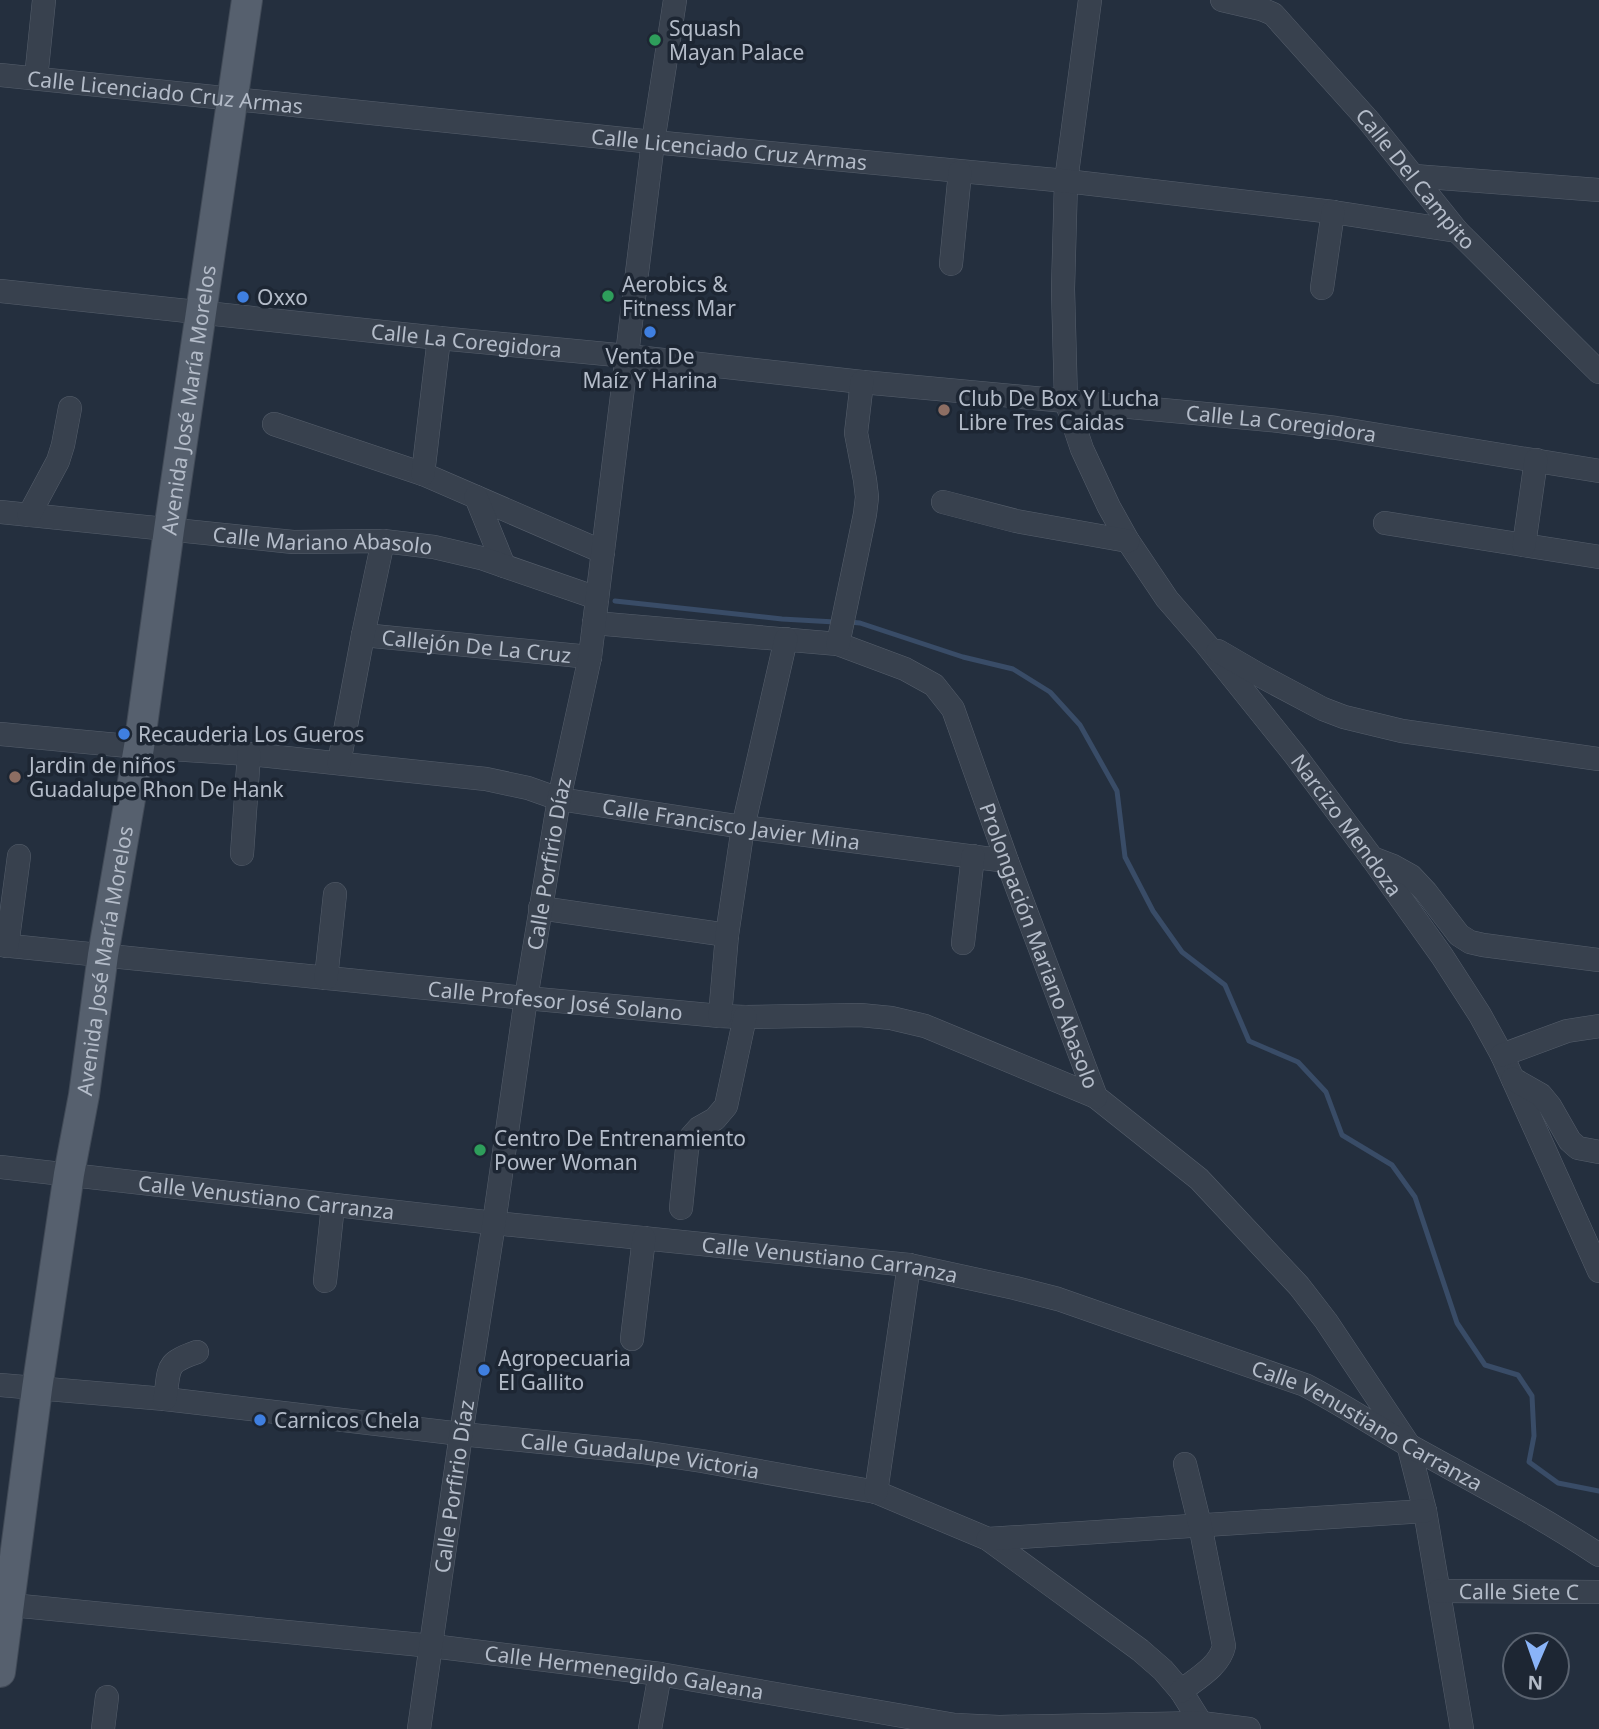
<svg xmlns="http://www.w3.org/2000/svg" width="1599" height="1729" viewBox="0 0 1599 1729" font-family="'Noto Sans',sans-serif">
	<style>
		.lines { fill: none; stroke-linecap: round; stroke-linejoin: round }
		.stream { stroke: #394c67; stroke-width: 5 }
		.minor-casing { stroke: #565f6c; stroke-width: 24 }
		.major-casing { stroke: #414a57; stroke-width: 32 }
		.minor { stroke: #38414e; stroke-width: 23 }
		.major { stroke: #56606e; stroke-width: 30 }
		.leisure-dot { fill: #2e9e5b; stroke: #1d2633; stroke-width: 2.5 }
		.shop-dot { fill: #3f7fe0; stroke: #1d2633; stroke-width: 2.5 }
		.education-dot { fill: #8d6e63; stroke: #1d2633; stroke-width: 2.5 }
		.labels { text-anchor: middle; dominant-baseline: central; stroke-width: 7; stroke-linejoin: round; paint-order: stroke }
		.poi-label { font-size: 21px; fill: #b4bcc9; stroke: #1d2633; text-anchor: start }
		.street-label { font-size: 21px; fill: #b4bcc9; stroke: #1d2633 }
	</style>
	<rect width="100%" height="100%" fill="#242f3e"/>
	<g class="lines">
		<path class="stream" d="M615 601 782 619 835 622
			M849 622 860 623 963 657 1013 669 1050 692 1080 725 1117 791 1125 857 1153 911 1182 952 1225 985 1249 1041 1298 1062 1326 1092 1342 1135 1392 1165 1415 1197 1457 1323 1485 1365 1518 1375 1532 1396 1534 1436 1529 1462 1558 1483 1599 1491"/>
		<g class="minor-casing">
			<g id="minor">
				<path id="s1" d="M1090 0 1066 181 1063 289 1066 401 1082 449 1109 507 1128 541 1167 599 1206 644 1295 755 1372 858 1442 956 1480 1015 1502 1055 1599 1271"/>
				<path id="s2" d="M1222 0 1261 9 1273 14 1369 121 1457 231 1599 372"/>
				<path id="s3" d="M0 75 653 142 1066 181 1333 212 1457 231"/>
				<path d="M36 78 44 0"/>
				<path d="M1414 176 1599 190"/>
				<path d="M951 264 960 172"/>
				<path d="M1322 288 1333 212"/>
				<path id="s4" d="M0 291 439 338 627 356 862 382 1270 420 1336 428 1599 471"/>
				<path d="M274 424 423 474 603 552"/>
				<path d="M423 474 439 338"/>
				<path d="M476 497 504 566"/>
				<path d="M943 502 1016 521 1128 541"/>
				<path id="s5" d="M0 512 293 542 383 541 434 547 481 558 597 598"/>
				<path d="M29 515 58 461 63 445 70 408"/>
				<path d="M1385 523 1599 557"/>
				<path d="M1524 545 1536 460"/>
				<path id="s6" d="M594 623 838 644 905 669 934 685 953 709 1007 861 1096 1097 1199 1179 1299 1286 1326 1321 1408 1444 1425 1511 1462 1729"/>
				<path id="s7" d="M363 635 590 657"/>
				<path d="M838 644 865 514 867 497 865 480 856 433 862 382"/>
				<path d="M1218 651 1261 676 1323 709 1344 717 1402 731 1599 759"/>
				<path id="s8" d="M0 734 139 747 249 754 486 779 528 788 559 799 743 827 1007 861"/>
				<path d="M339 763 363 635 383 541"/>
				<path d="M242 854 249 754"/>
				<path d="M1372 858 1393 866 1411 876 1426 892 1459 935 1470 942 1483 945 1599 960"/>
				<path d="M540 908 727 935"/>
				<path d="M963 943 973 856"/>
				<path id="s9" d="M0 945 526 998 720 1016 745 1017 860 1015 891 1018 925 1026 1096 1097"/>
				<path d="M7 946 19 856"/>
				<path d="M326 978 335 894"/>
				<path d="M720 1016 727 935 743 827 786 639"/>
				<path d="M1502 1055 1567 1031 1599 1026"/>
				<path d="M1513 1079 1541 1095 1550 1106 1570 1141 1578 1148 1599 1152"/>
				<path id="s10" d="M0 1167 494 1223 909 1265 1015 1288 1058 1299 1305 1385C1342 1404 1376 1427 1412 1447 1475 1482 1539 1515 1599 1555"/>
				<path d="M681 1208 687 1149 691 1137 699 1128 715 1119 726 1106 745 1017"/>
				<path d="M325 1281 333 1205"/>
				<path d="M632 1339 644 1238"/>
				<path id="s11" d="M0 1385 165 1399 461 1434 642 1452 702 1461 876 1492 988 1539 1140 1650 1163 1670 1181 1691 1201 1723"/>
				<path d="M165 1399C170 1368 164 1363 197 1352"/>
				<path d="M876 1492 909 1265"/>
				<path d="M988 1539 1425 1511"/>
				<path id="s12" d="M1439 1591 1599 1592"/>
				<path id="s13" d="M0 1604 432 1646 660 1674 955 1725 999 1727 1201 1723 1249 1729"/>
				<path d="M1181 1691C1196 1679 1220 1666 1224 1646L1200 1525 1185 1464"/>
				<path d="M103 1729 107 1697"/>
				<path id="s14" d="M419 1729 461 1434 494 1223 526 998 559 799 590 657 653 142 675 0"/>
				<path d="M650 1729 660 1674"/>
			</g>
		</g>
		<g class="major-casing">
			<g id="major">
				<path id="s15" d="M0 1672 37 1389 69 1174 84 1095 103 955 139 747 169 530 247 0"/>
			</g>
		</g>
		<use href="#minor" class="minor"/>
		<use href="#major" class="major"/>
	</g>
	<g class="leisure-dot">
		<circle cx="655" cy="40" r="7"/>
		<circle cx="608" cy="296" r="7"/>
		<circle cx="480" cy="1150" r="7"/>
	</g>
	<g class="shop-dot">
		<circle cx="243" cy="297" r="7"/>
		<circle cx="650" cy="332" r="7"/>
		<circle cx="124" cy="734" r="7"/>
		<circle cx="484" cy="1370" r="7"/>
		<circle cx="260" cy="1420" r="7"/>
	</g>
	<g class="education-dot">
		<circle cx="944" cy="410" r="7"/>
		<circle cx="15" cy="777" r="7"/>
	</g>
	<g class="labels">
		<g class="poi-label">
			<text x="669" y="28">Squash<tspan x="669" dy="24">Mayan Palace</tspan></text>
			<text x="622" y="284">Aerobics &amp;<tspan x="622" dy="24">Fitness Mar</tspan></text>
			<text x="257" y="297">Oxxo</text>
			<text x="650" y="356" text-anchor="middle">Venta De<tspan x="650" dy="24">Maíz Y Harina</tspan></text>
			<text x="958" y="398">Club De Box Y Lucha<tspan x="958" dy="24">Libre Tres Caidas</tspan></text>
			<text x="138" y="734">Recauderia Los Gueros</text>
			<text x="29" y="765">Jardin de niños<tspan x="29" dy="24">Guadalupe Rhon De Hank</tspan></text>
			<text x="494" y="1138">Centro De Entrenamiento<tspan x="494" dy="24">Power Woman</tspan></text>
			<text x="498" y="1358">Agropecuaria<tspan x="498" dy="24">El Gallito</tspan></text>
			<text x="274" y="1420">Carnicos Chela</text>
		</g>
		<g class="street-label">
			<text stroke="none"><textPath href="#s3" startOffset="166">Calle Licenciado Cruz Armas</textPath></text>
			<text stroke="none"><textPath href="#s3" startOffset="733">Calle Licenciado Cruz Armas</textPath></text>
			<text stroke="none"><textPath href="#s2" startOffset="271">Calle Del Campito</textPath></text>
			<text stroke="none"><textPath href="#s4" startOffset="469">Calle La Coregidora</textPath></text>
			<text stroke="none"><textPath href="#s15" startOffset="1286">Avenida José María Morelos</textPath></text>
			<text stroke="none"><textPath href="#s4" startOffset="1288">Calle La Coregidora</textPath></text>
			<text stroke="none"><textPath href="#s5" startOffset="324">Calle Mariano Abasolo</textPath></text>
			<text stroke="none"><textPath href="#s7" startOffset="114">Callejón De La Cruz</textPath></text>
			<text stroke="none"><textPath href="#s8" startOffset="738">Calle Francisco Javier Mina</textPath></text>
			<text stroke="none"><textPath href="#s1" startOffset="915">Narcizo Mendoza</textPath></text>
			<text stroke="none"><textPath href="#s14" startOffset="875">Calle Porfirio Díaz</textPath></text>
			<text stroke="none"><textPath href="#s6" startOffset="632">Prolongación Mariano Abasolo</textPath></text>
			<text stroke="none"><textPath href="#s15" startOffset="719">Avenida José María Morelos</textPath></text>
			<text stroke="none"><textPath href="#s9" startOffset="558">Calle Profesor José Solano</textPath></text>
			<text stroke="none"><textPath href="#s10" startOffset="268">Calle Venustiano Carranza</textPath></text>
			<text stroke="none"><textPath href="#s10" startOffset="835">Calle Venustiano Carranza</textPath></text>
			<text stroke="none"><textPath href="#s10" startOffset="1402">Calle Venustiano Carranza</textPath></text>
			<text stroke="none"><textPath href="#s11" startOffset="644">Calle Guadalupe Victoria</textPath></text>
			<text stroke="none"><textPath href="#s14" startOffset="245">Calle Porfirio Díaz</textPath></text>
			<text stroke="none"><textPath href="#s12" startOffset="80">Calle Siete C</textPath></text>
			<text stroke="none"><textPath href="#s13" startOffset="628">Calle Hermenegildo Galeana</textPath></text>
		</g>
	</g>
	<g transform="translate(1536 1666) rotate(182)"><circle r="33" fill="#1d2633" stroke="#59626f" stroke-width="2"/>
	<path d="M0-5L12 26L0 18L-12 26Z" fill="#8ab4f8"/>
	<text y="-10" font-size="19" font-weight="bold" text-anchor="middle" fill="#b4bcc9">N</text>
	</g>
</svg>
